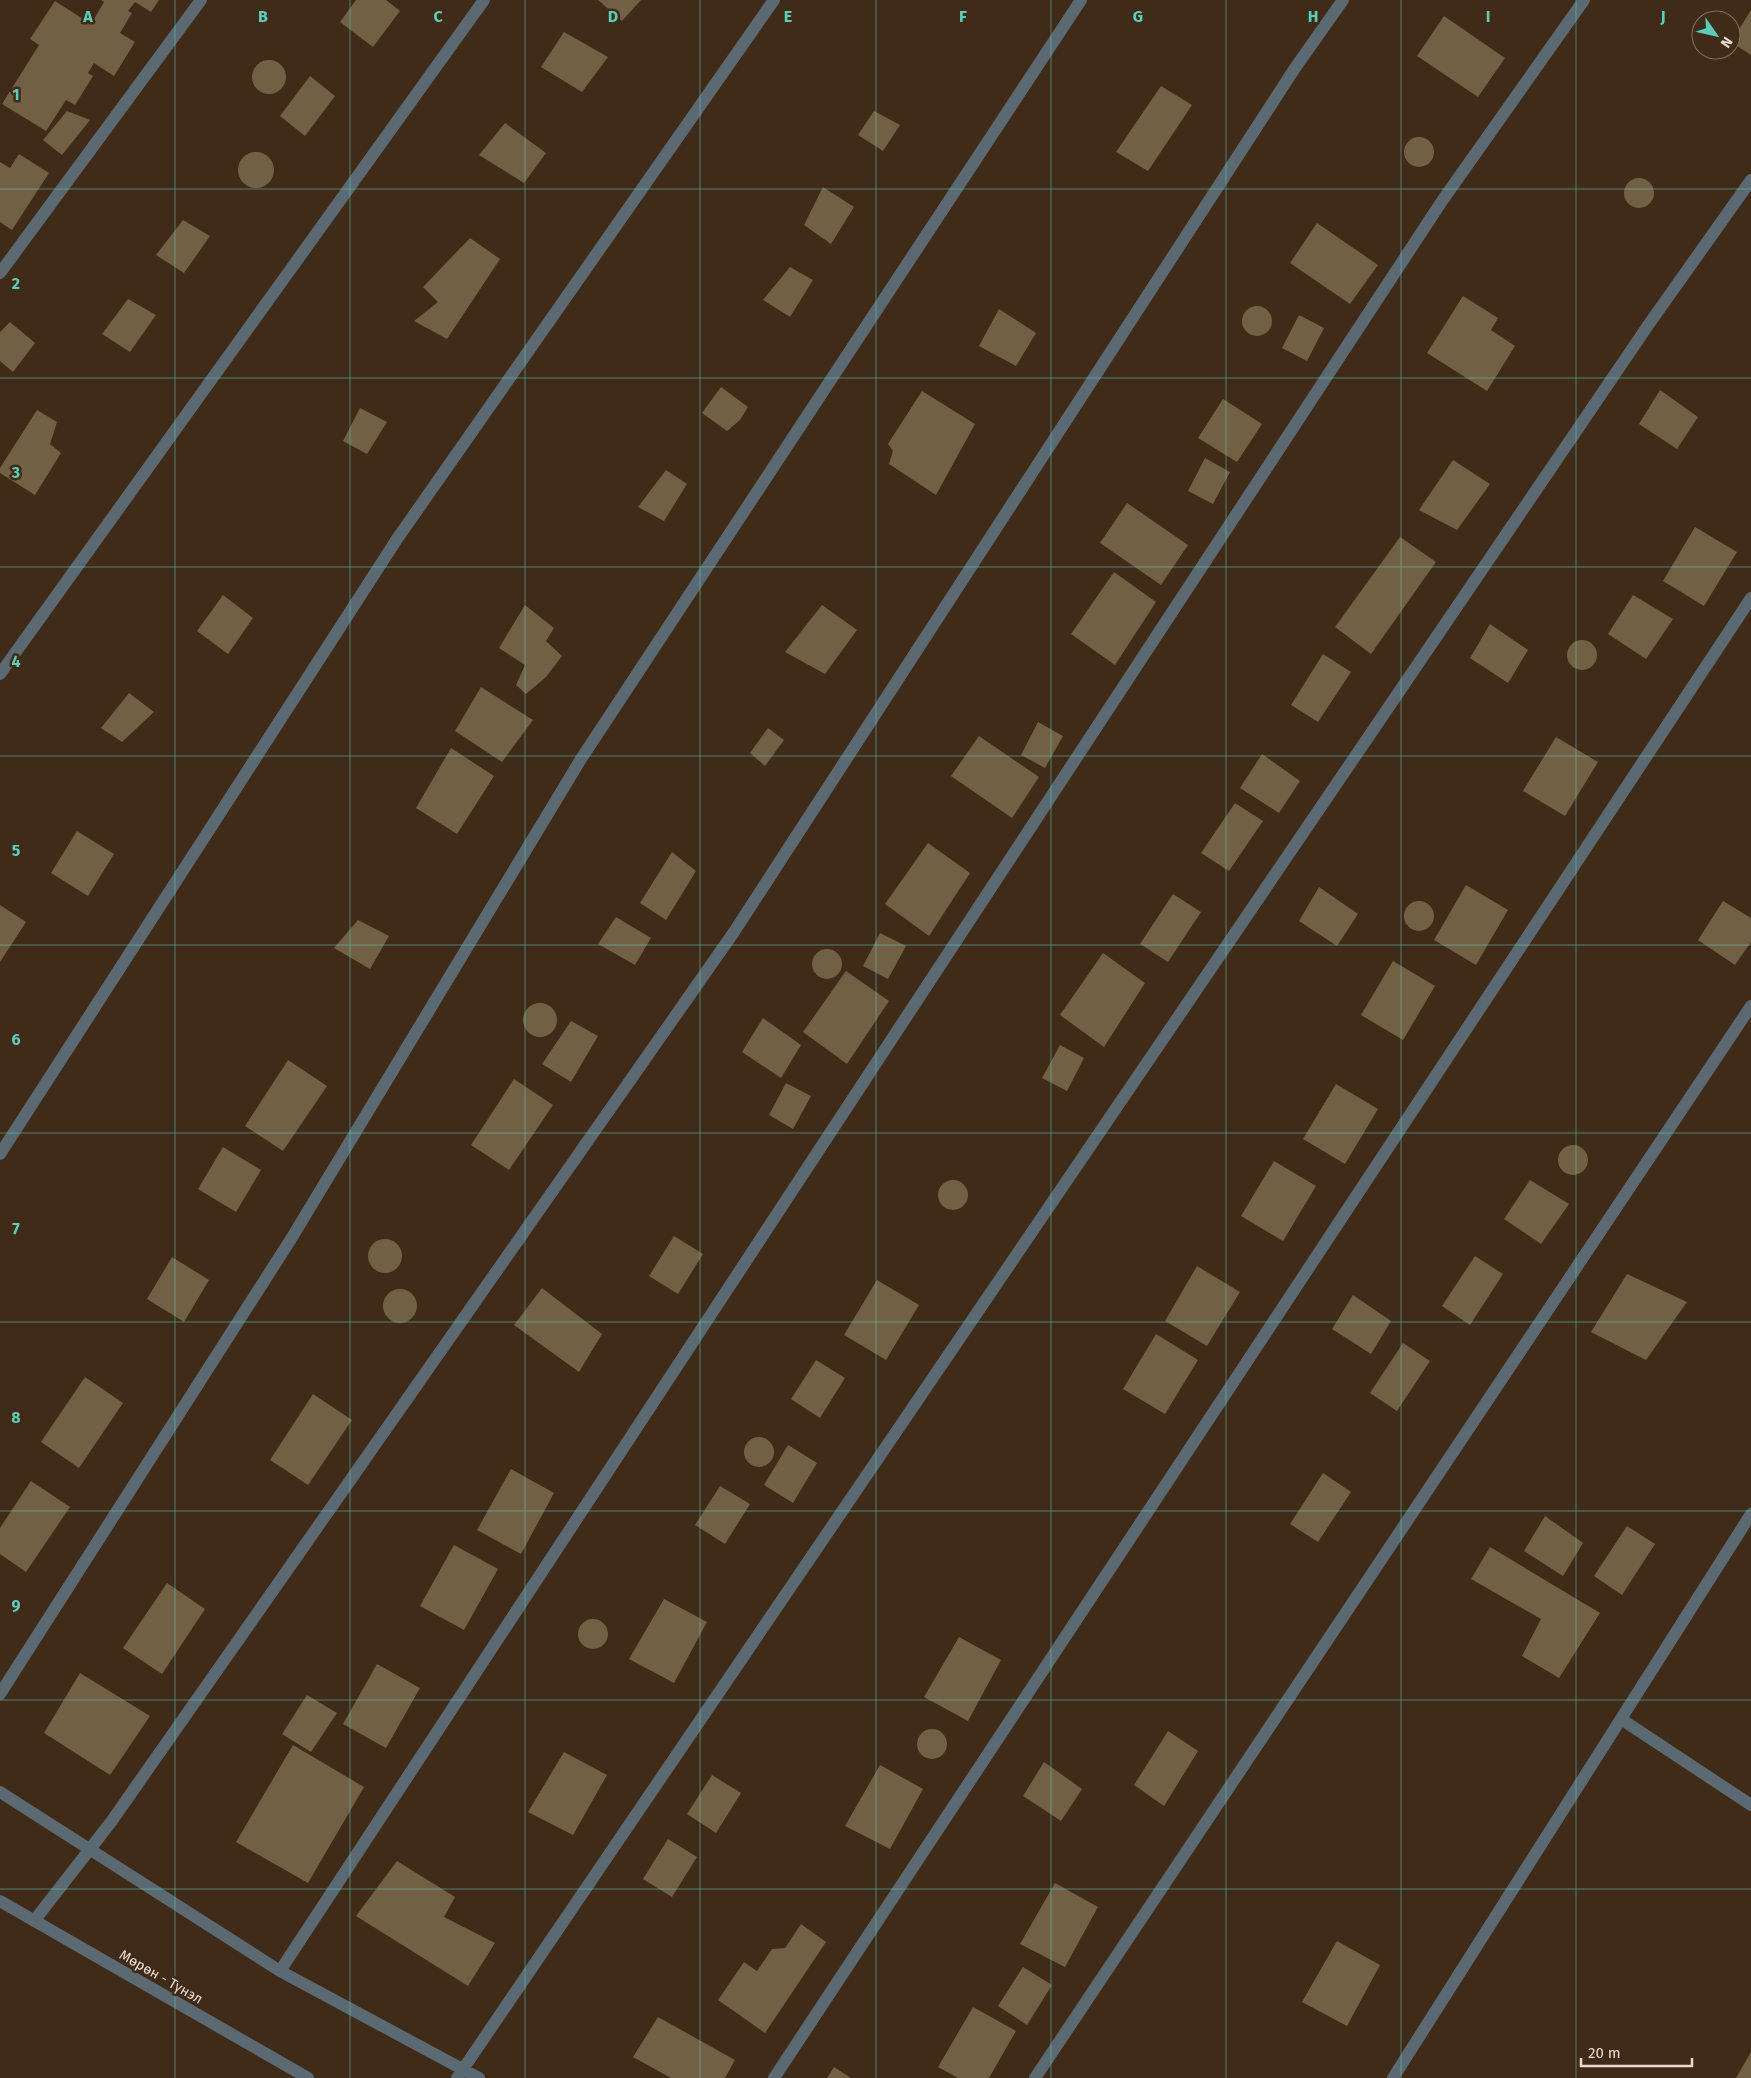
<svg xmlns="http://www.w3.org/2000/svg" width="1751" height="2078" viewBox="0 0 1751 2078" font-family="'Fira Sans',sans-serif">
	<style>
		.building { fill: #726044 }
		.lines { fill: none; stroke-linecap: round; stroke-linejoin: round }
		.minor { stroke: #5b6a72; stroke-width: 12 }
		.grid { fill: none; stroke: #5bcebb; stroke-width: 1; stroke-opacity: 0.55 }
		.labels { text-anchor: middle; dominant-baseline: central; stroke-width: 5; stroke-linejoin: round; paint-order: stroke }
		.street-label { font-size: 14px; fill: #e9dbcf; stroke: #402a18 }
		.grid-label { font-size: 16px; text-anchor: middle; font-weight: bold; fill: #5bcebb; stroke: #402a18; stroke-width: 5; stroke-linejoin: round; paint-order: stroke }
	</style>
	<rect width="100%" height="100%" fill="#402a18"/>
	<path class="building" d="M101 0H159L151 12 135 2 128 11 132 13 120 33 135 42 114 76 94 63 88 73 93 76 75 105 66 100 46 131 2 104 39 45 30 39 55 1 91 24 104 2Z
		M356 0H386L400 11 373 47 340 22Z
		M598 0H641L622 21Z
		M1751 10V55L1731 42Z
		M1444 16 1505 58 1478 97 1417 56Z
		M564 32 608 57 582 92 541 67Z
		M252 77a17 17 0 1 1 34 0a17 17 0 1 1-34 0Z
		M310 76 335 96 305 136 280 116Z
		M1161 86 1192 105 1148 171 1116 152Z
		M67 111 90 120 62 155 43 140Z
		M874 111 900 125 883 151 858 135Z
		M505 123 546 153 524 183 479 155Z
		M1404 152a15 15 0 1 1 30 0a15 15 0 1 1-30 0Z
		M238 170a18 18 0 1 1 36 0a18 18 0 1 1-36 0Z
		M19 154 49 173 12 230 0 222V162L10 168Z
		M1624 193a15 15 0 1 1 30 0a15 15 0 1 1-30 0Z
		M823 187 854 207 831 244 804 225Z
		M183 220 210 236 184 273 156 255Z
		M1317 223 1378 265 1350 304 1290 263Z
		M470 238 500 259 447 339 414 321 438 302 423 287Z
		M790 267 813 280 790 317 763 300Z
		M1463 296 1498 318 1491 330 1515 346 1487 391 1427 353Z
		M128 299 156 315 130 352 102 334Z
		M1242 321a15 15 0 1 1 30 0a15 15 0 1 1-30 0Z
		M999 309 1036 333 1016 366 979 346Z
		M1299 315 1324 328 1307 361 1282 348Z
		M10 322 35 343 13 372 0 361V332Z
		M721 387 748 407 740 420 727 431 702 413Z
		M1660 390 1698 417 1677 449 1639 424Z
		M922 391 975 424 936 495 889 464 893 451 888 444Z
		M1223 399 1262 424 1237 462 1198 438Z
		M360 408 387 422 367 454 343 441Z
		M37 410 57 422 50 444 61 453 35 495 0 473V468Z
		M1205 458 1230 472 1213 504 1188 491Z
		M1453 460 1490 484 1457 530 1419 510Z
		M666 470 687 484 664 521 638 507Z
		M1127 503 1188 545 1161 585 1100 543Z
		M1695 527 1737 552 1704 606 1663 581Z
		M1400 537 1436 562 1371 654 1335 627Z
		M1114 572 1156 602 1115 665 1071 634Z
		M223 595 253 618 228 654 197 631Z
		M1633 595 1673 619 1646 659 1608 634Z
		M525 605 554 628 546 641 562 656 546 677 526 694 516 685 525 665 499 648Z
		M822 605 857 630 825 674 785 652Z
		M1490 624 1528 650 1508 683 1470 658Z
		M1567 655a15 15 0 1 1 30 0a15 15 0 1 1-30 0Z
		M1323 654 1351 672 1318 722 1291 705Z
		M481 687 533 720 502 762 455 731Z
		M129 693 154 712 122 742 101 728Z
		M1038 722 1063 736 1045 768 1021 755Z
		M768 728 784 740 765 766 750 753Z
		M979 736 1039 777 1012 818 951 776Z
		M1556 737 1598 762 1565 816 1523 791Z
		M451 748 494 776 457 834 416 808Z
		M1262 754 1300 781 1279 813 1240 788Z
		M1235 803 1263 821 1229 871 1201 853Z
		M77 831 114 854 88 896 51 873Z
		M928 843 970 873 929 936 885 904Z
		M672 852 696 871 666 920 640 903Z
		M1466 885 1508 910 1476 965 1434 940Z
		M1319 887 1358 914 1337 946 1299 921Z
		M1173 894 1201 912 1168 962 1140 944Z
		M1723 901 1751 918V942L1735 965 1698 940Z
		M1404 916a15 15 0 1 1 30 0a15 15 0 1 1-30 0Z
		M0 905 26 922 0 962Z
		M616 917 651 938 635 965 598 944Z
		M358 920 389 936 370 969 334 948Z
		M880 933 906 946 888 979 863 966Z
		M812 964a15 15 0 1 1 30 0a15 15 0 1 1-30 0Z
		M1103 953 1145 983 1104 1047 1060 1015Z
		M1393 961 1435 986 1403 1040 1361 1015Z
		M846 971 889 1001 847 1064 803 1032Z
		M523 1020a17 17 0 1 1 34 0a17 17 0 1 1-34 0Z
		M763 1018 801 1045 781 1078 742 1052Z
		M571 1021 598 1036 571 1082 542 1064Z
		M1060 1045 1084 1058 1067 1091 1042 1078Z
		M288 1060 327 1086 283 1151 245 1126Z
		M514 1079 553 1105 509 1170 471 1145Z
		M786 1083 811 1096 793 1129 769 1115Z
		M1336 1084 1378 1109 1345 1164 1303 1139Z
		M1558 1160a15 15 0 1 1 30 0a15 15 0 1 1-30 0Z
		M223 1147 261 1170 236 1212 198 1189Z
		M1274 1161 1316 1186 1283 1241 1241 1216Z
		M1530 1180 1569 1204 1541 1244 1504 1219Z
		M938 1195a15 15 0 1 1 30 0a15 15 0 1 1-30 0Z
		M674 1236 703 1254 678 1294 649 1276Z
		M368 1256a17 17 0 1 1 34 0a17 17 0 1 1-34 0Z
		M1475 1256 1503 1274 1470 1325 1442 1306Z
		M172 1257 209 1280 184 1322 147 1299Z
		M1197 1266 1240 1292 1207 1346 1165 1321Z
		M1627 1274 1687 1302 1646 1360 1591 1332Z
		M877 1280 919 1305 886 1360 844 1335Z
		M542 1288 602 1334 579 1372 514 1325Z
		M383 1306a17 17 0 1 1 34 0a17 17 0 1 1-34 0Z
		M1353 1295 1391 1321 1371 1354 1332 1329Z
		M1156 1334 1198 1360 1165 1414 1123 1389Z
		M1403 1343 1430 1361 1397 1411 1370 1393Z
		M816 1360 845 1378 820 1418 791 1399Z
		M85 1377 123 1403 79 1468 41 1442Z
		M313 1394 352 1420 308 1485 270 1460Z
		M744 1452a15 15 0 1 1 30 0a15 15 0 1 1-30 0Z
		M788 1445 817 1463 793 1503 764 1485Z
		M511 1469 554 1493 521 1554 477 1530Z
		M1323 1473 1351 1492 1318 1542 1290 1524Z
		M31 1481 70 1507 26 1572 0 1554V1528Z
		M720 1486 750 1504 725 1544 695 1525Z
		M1545 1516 1583 1543 1563 1576 1524 1551Z
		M1627 1526 1655 1544 1622 1595 1594 1576Z
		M454 1545 498 1569 464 1630 420 1606Z
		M1490 1547 1600 1613 1559 1678 1522 1656 1541 1619 1471 1579Z
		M167 1583 205 1609 162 1674 123 1648Z
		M664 1599 707 1622 674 1683 629 1659Z
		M578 1634a15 15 0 1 1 30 0a15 15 0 1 1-30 0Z
		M959 1637 1001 1660 968 1721 924 1697Z
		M377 1664 420 1688 386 1748 343 1724Z
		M80 1673 150 1716 110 1775 44 1733Z
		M307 1695 337 1713 311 1752 282 1734Z
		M917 1744a15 15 0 1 1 30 0a15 15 0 1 1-30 0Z
		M1168 1731 1198 1751 1164 1806 1134 1785Z
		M293 1745 364 1787 308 1883 236 1842Z
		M564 1752 607 1775 573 1835 528 1812Z
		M1044 1762 1082 1789 1061 1821 1023 1796Z
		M880 1765 923 1789 890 1849 845 1826Z
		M712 1775 741 1793 716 1833 687 1814Z
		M668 1839 697 1857 672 1897 643 1879Z
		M397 1861 455 1897 444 1917 495 1943 468 1986 356 1916Z
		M1055 1883 1098 1907 1065 1967 1020 1944Z
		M801 1924 826 1942 765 2033 718 2000 744 1962 757 1971 772 1949 785 1948Z
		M1337 1941 1380 1965 1347 2026 1302 2002Z
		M1023 1967 1052 1985 1027 2025 998 2006Z
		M973 2007 1016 2031 989 2078H958L938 2067Z
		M658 2017 735 2060 725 2078H671L633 2057Z
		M1751 2052V2078H1736Z
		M834 2067 851 2078H827Z"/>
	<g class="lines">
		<path class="minor" d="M0 273 201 0
			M0 674 484 0
			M0 1154 397 539 774 0
			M0 1694 291 1239 581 759 1081 0
			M1621 1719 1751 1805
			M0 1792 280 1971 479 2078
			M0 1901 308 2078
			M34 1921 111 1822 734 932 1295 68 1343 0
			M280 1971 1442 201 1584 0
			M457 2078 1649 324 1751 180
			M774 2078 1751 598
			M1035 2078 1751 1006
			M1393 2078 1751 1514"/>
	</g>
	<path class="grid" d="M175 0V2078M350 0V2078M525 0V2078M700 0V2078M876 0V2078M1051 0V2078M1226 0V2078M1401 0V2078M1576 0V2078M0 189H1751M0 378H1751M0 567H1751M0 756H1751M0 945H1751M0 1133H1751M0 1322H1751M0 1511H1751M0 1700H1751M0 1889H1751"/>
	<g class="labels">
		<g class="street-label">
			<text transform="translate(161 1977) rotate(30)">Мөрөн - Түнэл</text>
		</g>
	</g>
	<g class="grid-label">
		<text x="88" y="22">A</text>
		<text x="263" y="22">B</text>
		<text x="438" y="22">C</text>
		<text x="613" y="22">D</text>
		<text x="788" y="22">E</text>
		<text x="963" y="22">F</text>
		<text x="1138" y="22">G</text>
		<text x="1313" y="22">H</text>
		<text x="1488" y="22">I</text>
		<text x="1663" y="22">J</text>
		<text x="16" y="100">1</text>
		<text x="16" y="289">2</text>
		<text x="16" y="478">3</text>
		<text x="16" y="667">4</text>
		<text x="16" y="856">5</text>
		<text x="16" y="1045">6</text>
		<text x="16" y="1234">7</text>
		<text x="16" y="1423">8</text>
		<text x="16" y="1611">9</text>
	</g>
	<g transform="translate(1716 35) rotate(124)"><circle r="24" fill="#402a18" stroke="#847161"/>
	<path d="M0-4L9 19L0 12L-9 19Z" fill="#5bcebb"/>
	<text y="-8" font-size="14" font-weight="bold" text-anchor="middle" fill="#e9dbcf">N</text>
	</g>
	<path d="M1581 2058v8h111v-8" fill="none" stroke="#e9dbcf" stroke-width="2.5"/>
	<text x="1588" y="2058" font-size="15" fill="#e9dbcf" stroke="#402a18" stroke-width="4" paint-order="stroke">20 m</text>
</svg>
